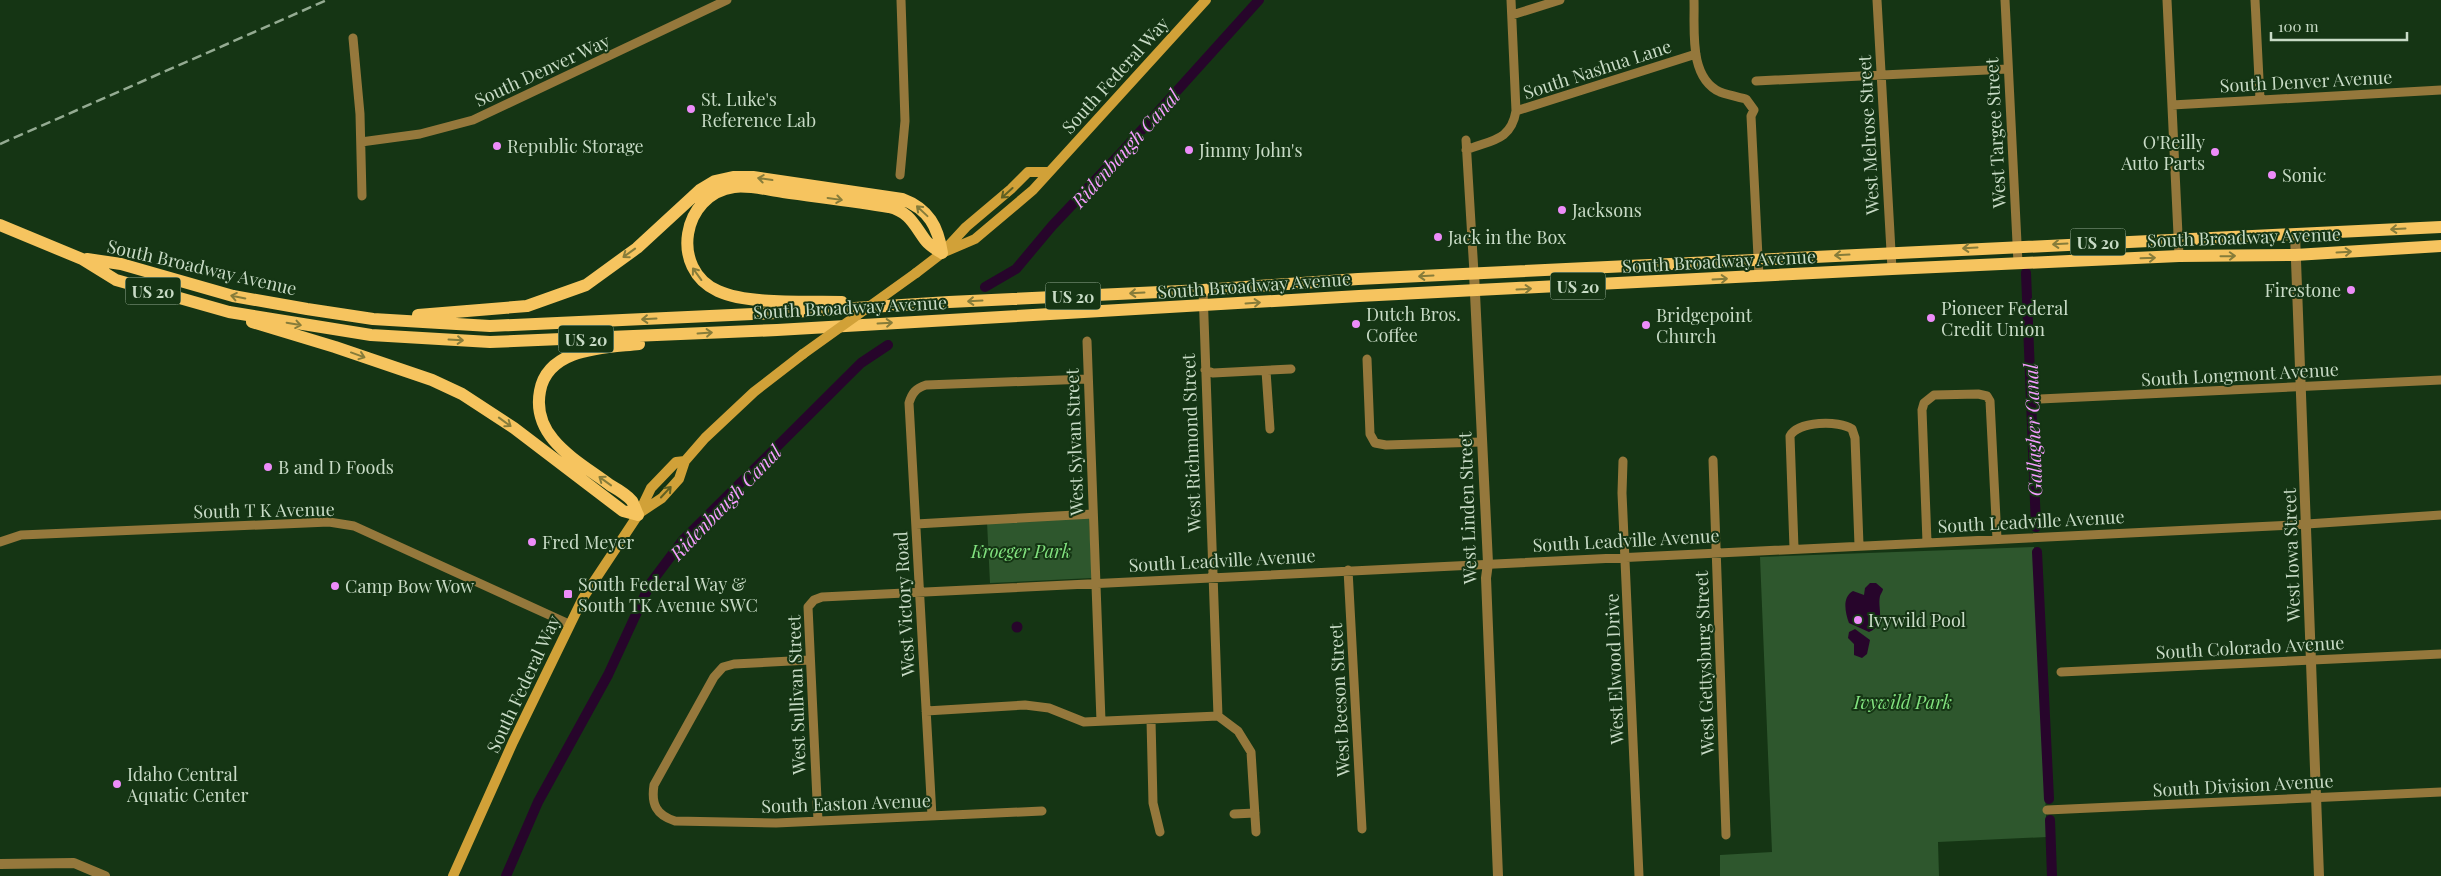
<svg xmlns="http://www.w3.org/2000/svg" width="2441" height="876" viewBox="0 0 2441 876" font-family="'Playfair Display',serif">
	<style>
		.green { fill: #2e572d }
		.water { fill: #27052b }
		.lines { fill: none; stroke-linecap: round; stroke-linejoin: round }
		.canal { stroke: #27052b; stroke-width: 10 }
		.minor { stroke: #95783c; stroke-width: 9 }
		.tertiary { stroke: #95783c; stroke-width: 10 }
		.secondary { stroke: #d1a138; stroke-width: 10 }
		.primary { stroke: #f6c45f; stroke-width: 12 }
		.rail { stroke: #94ab92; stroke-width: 2.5; stroke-dasharray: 10 5; stroke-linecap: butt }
		.secondary-bridge { stroke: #d1a138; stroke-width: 10 }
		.oneway { stroke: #867c3a }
		.oneway2 { stroke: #606022 }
		.poi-dot { fill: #ed8cf9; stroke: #153514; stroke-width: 2 }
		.labels { text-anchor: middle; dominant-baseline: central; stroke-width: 4; stroke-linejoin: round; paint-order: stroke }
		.shield { fill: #153514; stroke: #92a991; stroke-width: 1 }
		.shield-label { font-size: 16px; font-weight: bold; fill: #c8dbc6 }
		.street-label { font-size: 18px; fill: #c8dbc6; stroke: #153514 }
		.poi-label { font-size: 18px; fill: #c8dbc6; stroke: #153514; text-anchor: start }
		.park-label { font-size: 18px; font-style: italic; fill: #82e27f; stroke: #153514 }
		.water-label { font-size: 19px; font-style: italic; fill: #f59dff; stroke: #153514 }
	</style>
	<rect width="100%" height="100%" fill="#153514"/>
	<path class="green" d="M1089 518 1092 578 990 583 987 522Z
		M2034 547 2047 837 1938 842 1939 876H1720V855L1772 852 1760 557Z"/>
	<path class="water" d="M1870 583H1876L1883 589C1883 591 1881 593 1880 596 1877 609 1887 624 1869 632L1849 623C1845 612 1842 597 1853 591L1864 595 1865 588Z
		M1011.5 627a5.5 5.5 0 1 1 11 0a5.5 5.5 0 1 1-11 0Z
		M1855 629 1870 640 1867 654 1862 658 1854 655V644L1848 638 1849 632Z"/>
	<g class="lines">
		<path class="canal" d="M2026 273 2036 527
			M985 287 1016 269 1052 226 1120 154 1259 0
			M2037 552 2049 799
			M2050 820 2052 876
			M506 876 538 802 608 675 650 584 683 540 861 363 888 345"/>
		<path class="minor" d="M1511 0 1516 111
			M1694 0C1695 29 1688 77 1720 92 1728 95 1738 97 1746 99L1754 110 1751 116 1759 277
			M1877 0 1892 269
			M2005 0 2018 263
			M2167 0 2179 256
			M2255 0 2260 99
			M1512 15 1560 0
			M353 38 360 114 362 196
			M1756 81 2008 69
			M2172 105 2441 90
			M1466 140 1474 273
			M361 142 420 134 473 120 727 0
			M1466 150C1491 140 1511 141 1516 111L1696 54
			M900 175 905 121 901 0
			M1203 290 1218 716
			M1087 341 1101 721
			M1367 359 1370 434 1375 443 1386 445 1481 442
			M1205 370 1213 373 1291 369
			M1266 371 1270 429
			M2040 399 2441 380
			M1713 460 1726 835
			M1623 461 1622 493 1639 876
			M916 524 1093 514
			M0 542 21 535 329 522 354 526 569 624
			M1927 542 1922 410 1924 403 1934 395 1978 394 1987 396 1990 401 1997 539
			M1794 548 1790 436C1798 421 1839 420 1852 429L1855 438 1859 545
			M1348 570 1362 829
			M810 660 734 664 723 667 714 677 654 785C651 804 656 815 675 821L776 823 1042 811
			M2061 672 2441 654
			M926 711 1025 705 1049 708 1084 722 1218 716
			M1218 716 1238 731 1251 752 1256 832
			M1151 720 1153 803 1160 832
			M2047 810 2441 792
			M1234 814 1255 813
			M932 816 909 403C912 393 916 388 926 385L1088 379
			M818 821 808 607 814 600 822 597 2292 525 2441 515"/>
		<path class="tertiary" d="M2295 234 2319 876
			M1474 273 1488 563 1486 578 1498 876
			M0 864 74 863 105 876"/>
		<path class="secondary" d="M942 253 975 239 1033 190 1206 0
			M916 273 942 253 966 227 1011 189 1028 172H1047
			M638 514 662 498 679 479 685 461 705 438 754 392 803 354
			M453 876 513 742 583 598 638 515 651 488 676 462 685 461"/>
		<path class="primary" d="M0 225 82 259 116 280 229 312 371 335 490 342 777 330 1359 296 1892 269 2179 256 2295 255 2441 246
			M87 259 121 264 233 296 307 309 373 319 490 326 776 313 949 302 1203 290 1358 279 2441 227
			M842 302C809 301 748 305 718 291 669 269 682 194 734 187 750 185 768 190 783 192 818 197 854 201 889 207 910 212 914 225 926 241 930 246 937 250 942 253
			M418 315 527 306 586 285 637 248 700 190 715 181 733 177H753L902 199C929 209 938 227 942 253
			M252 322 335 347 432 380 462 394 514 428 623 511 638 515
			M638 515C636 511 634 505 632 501 627 495 617 489 610 485 578 461 531 438 540 391 548 347 606 348 639 344"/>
		<path class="rail" d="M0 144 327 0"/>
		<path class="secondary-bridge" d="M803 354 916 273"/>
	</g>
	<defs><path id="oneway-shaft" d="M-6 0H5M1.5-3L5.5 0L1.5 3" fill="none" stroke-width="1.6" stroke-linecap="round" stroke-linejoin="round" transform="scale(1.25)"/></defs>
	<g class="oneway">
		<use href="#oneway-shaft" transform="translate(765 179) rotate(-172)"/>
		<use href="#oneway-shaft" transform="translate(835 199) rotate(8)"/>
		<use href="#oneway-shaft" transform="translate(922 211) rotate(-137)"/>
		<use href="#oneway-shaft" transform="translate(2398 229) rotate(177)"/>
		<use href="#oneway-shaft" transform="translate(2060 244) rotate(177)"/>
		<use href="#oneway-shaft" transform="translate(1970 248) rotate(177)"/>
		<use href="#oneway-shaft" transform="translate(2344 252) rotate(-3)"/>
		<use href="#oneway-shaft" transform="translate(629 253) rotate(144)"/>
		<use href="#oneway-shaft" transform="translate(1842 255) rotate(177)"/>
		<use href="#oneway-shaft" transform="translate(2228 256) rotate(-1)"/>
		<use href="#oneway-shaft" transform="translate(2148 258) rotate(-2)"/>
		<use href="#oneway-shaft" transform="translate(697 274) rotate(-126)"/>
		<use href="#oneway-shaft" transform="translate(1426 276) rotate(177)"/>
		<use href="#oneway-shaft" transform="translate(1720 279) rotate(-3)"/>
		<use href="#oneway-shaft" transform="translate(1524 289) rotate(-3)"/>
		<use href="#oneway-shaft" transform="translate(1137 293) rotate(177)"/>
		<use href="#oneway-shaft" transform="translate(238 297) rotate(-169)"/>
		<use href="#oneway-shaft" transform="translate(975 301) rotate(177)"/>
		<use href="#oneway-shaft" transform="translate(1253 303) rotate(-4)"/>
		<use href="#oneway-shaft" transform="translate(649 319) rotate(177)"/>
		<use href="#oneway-shaft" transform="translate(885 323) rotate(-3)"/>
		<use href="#oneway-shaft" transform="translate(294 324) rotate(10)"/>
		<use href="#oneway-shaft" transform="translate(705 333) rotate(-4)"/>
		<use href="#oneway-shaft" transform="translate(456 340) rotate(3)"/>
		<use href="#oneway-shaft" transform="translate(358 355) rotate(20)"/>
		<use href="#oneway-shaft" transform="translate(505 422) rotate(36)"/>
		<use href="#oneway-shaft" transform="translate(605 481) rotate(-144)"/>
	</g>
	<g class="oneway2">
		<use href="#oneway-shaft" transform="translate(1007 193) rotate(138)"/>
		<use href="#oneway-shaft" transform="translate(666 492) rotate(-47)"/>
	</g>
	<g class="poi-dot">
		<circle cx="691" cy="109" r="5"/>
		<circle cx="497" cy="146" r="5"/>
		<circle cx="1189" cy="150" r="5"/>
		<circle cx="2215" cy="152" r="5"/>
		<circle cx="2272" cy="175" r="5"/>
		<circle cx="1562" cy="210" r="5"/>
		<circle cx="1438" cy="237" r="5"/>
		<circle cx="2351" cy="290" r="5"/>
		<circle cx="1931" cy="318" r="5"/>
		<circle cx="1356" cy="324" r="5"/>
		<circle cx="1646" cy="325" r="5"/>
		<circle cx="268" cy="467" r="5"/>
		<circle cx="532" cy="542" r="5"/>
		<circle cx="335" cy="586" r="5"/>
		<rect x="563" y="589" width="10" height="10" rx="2.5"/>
		<circle cx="1858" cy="620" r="5"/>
		<circle cx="117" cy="784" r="5"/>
	</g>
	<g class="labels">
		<g class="shield">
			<rect x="2070.5" y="228.5" width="55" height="27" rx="4"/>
			<rect x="1550.5" y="272.5" width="55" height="27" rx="4"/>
			<rect x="125.5" y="277.5" width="55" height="27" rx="4"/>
			<rect x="1045.5" y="282.5" width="55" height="27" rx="4"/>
			<rect x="558.5" y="325.5" width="55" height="27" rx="4"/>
		</g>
		<g class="shield-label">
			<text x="2098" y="242">US 20</text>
			<text x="1578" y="286">US 20</text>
			<text x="153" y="291">US 20</text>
			<text x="1073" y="296">US 20</text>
			<text x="586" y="339">US 20</text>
		</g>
		<g class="street-label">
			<text transform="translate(1597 69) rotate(-18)">South Nashua Lane</text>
			<text transform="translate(542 70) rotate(-25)">South Denver Way</text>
			<text transform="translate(1115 75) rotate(-48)">South Federal Way</text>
			<text transform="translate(2306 81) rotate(-3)">South Denver Avenue</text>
			<text transform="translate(1995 133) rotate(-93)">West Targee Street</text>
			<text transform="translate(1868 135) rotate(-93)">West Melrose Street</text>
			<text transform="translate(2244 237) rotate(-2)">South Broadway Avenue</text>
			<text transform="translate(1719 261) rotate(-3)">South Broadway Avenue</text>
			<text transform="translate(202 267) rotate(13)">South Broadway Avenue</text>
			<text transform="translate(1254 285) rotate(-4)">South Broadway Avenue</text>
			<text transform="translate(850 307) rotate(-3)">South Broadway Avenue</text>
			<text transform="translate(2240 374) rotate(-3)">South Longmont Avenue</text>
			<text transform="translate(1074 442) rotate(-92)">West Sylvan Street</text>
			<text transform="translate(1191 443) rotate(-92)">West Richmond Street</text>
			<text transform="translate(1467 508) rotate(-92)">West Linden Street</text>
			<text transform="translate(264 510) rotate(-1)">South T K Avenue</text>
			<text transform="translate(2031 521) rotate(-3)">South Leadville Avenue</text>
			<text transform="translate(1626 540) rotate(-3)">South Leadville Avenue</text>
			<text transform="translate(2291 555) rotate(-92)">West Iowa Street</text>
			<text transform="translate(1222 560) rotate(-3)">South Leadville Avenue</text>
			<text transform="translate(904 604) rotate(-93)">West Victory Road</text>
			<text transform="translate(2250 647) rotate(-3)">South Colorado Avenue</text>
			<text transform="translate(1704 663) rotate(-92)">West Gettysburg Street</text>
			<text transform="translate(1614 669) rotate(-92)">West Elwood Drive</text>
			<text transform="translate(523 684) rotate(-65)">South Federal Way</text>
			<text transform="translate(796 695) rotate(-92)">West Sullivan Street</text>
			<text transform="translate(1339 700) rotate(-93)">West Beeson Street</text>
			<text transform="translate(2243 785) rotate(-3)">South Division Avenue</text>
			<text transform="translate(846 803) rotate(-2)">South Easton Avenue</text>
		</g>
		<g class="poi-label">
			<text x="701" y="99">St. Luke's<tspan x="701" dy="21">Reference Lab</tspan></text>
			<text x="2205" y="142" text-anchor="end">O'Reilly<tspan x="2205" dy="21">Auto Parts</tspan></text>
			<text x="507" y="146">Republic Storage</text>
			<text x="1199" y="150">Jimmy John's</text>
			<text x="2282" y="175">Sonic</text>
			<text x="1572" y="210">Jacksons</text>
			<text x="1448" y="237">Jack in the Box</text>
			<text x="2341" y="290" text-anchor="end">Firestone</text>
			<text x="1941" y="308">Pioneer Federal<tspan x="1941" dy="21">Credit Union</tspan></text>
			<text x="1366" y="314">Dutch Bros.<tspan x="1366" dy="21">Coffee</tspan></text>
			<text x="1656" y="315">Bridgepoint<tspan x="1656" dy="21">Church</tspan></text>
			<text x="278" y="467">B and D Foods</text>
			<text x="542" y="542">Fred Meyer</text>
			<text x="578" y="584">South Federal Way &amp;<tspan x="578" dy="21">South TK Avenue SWC</tspan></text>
			<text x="345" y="586">Camp Bow Wow</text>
			<text x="1868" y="620">Ivywild Pool</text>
			<text x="127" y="774">Idaho Central<tspan x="127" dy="21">Aquatic Center</tspan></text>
		</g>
		<g class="park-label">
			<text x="1021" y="551">Kroeger Park</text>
			<text x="1903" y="702">Ivywild Park</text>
		</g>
		<g class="water-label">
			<text transform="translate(1125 148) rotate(-48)">Ridenbaugh Canal</text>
			<text transform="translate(2032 430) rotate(-92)">Gallagher Canal</text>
			<text transform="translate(725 502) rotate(-46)">Ridenbaugh Canal</text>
		</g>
	</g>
	<path d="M2271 32v8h136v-8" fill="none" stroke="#c8dbc6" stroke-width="2.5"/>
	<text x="2278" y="32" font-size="15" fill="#c8dbc6" stroke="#153514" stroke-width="4" paint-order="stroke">100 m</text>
</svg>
